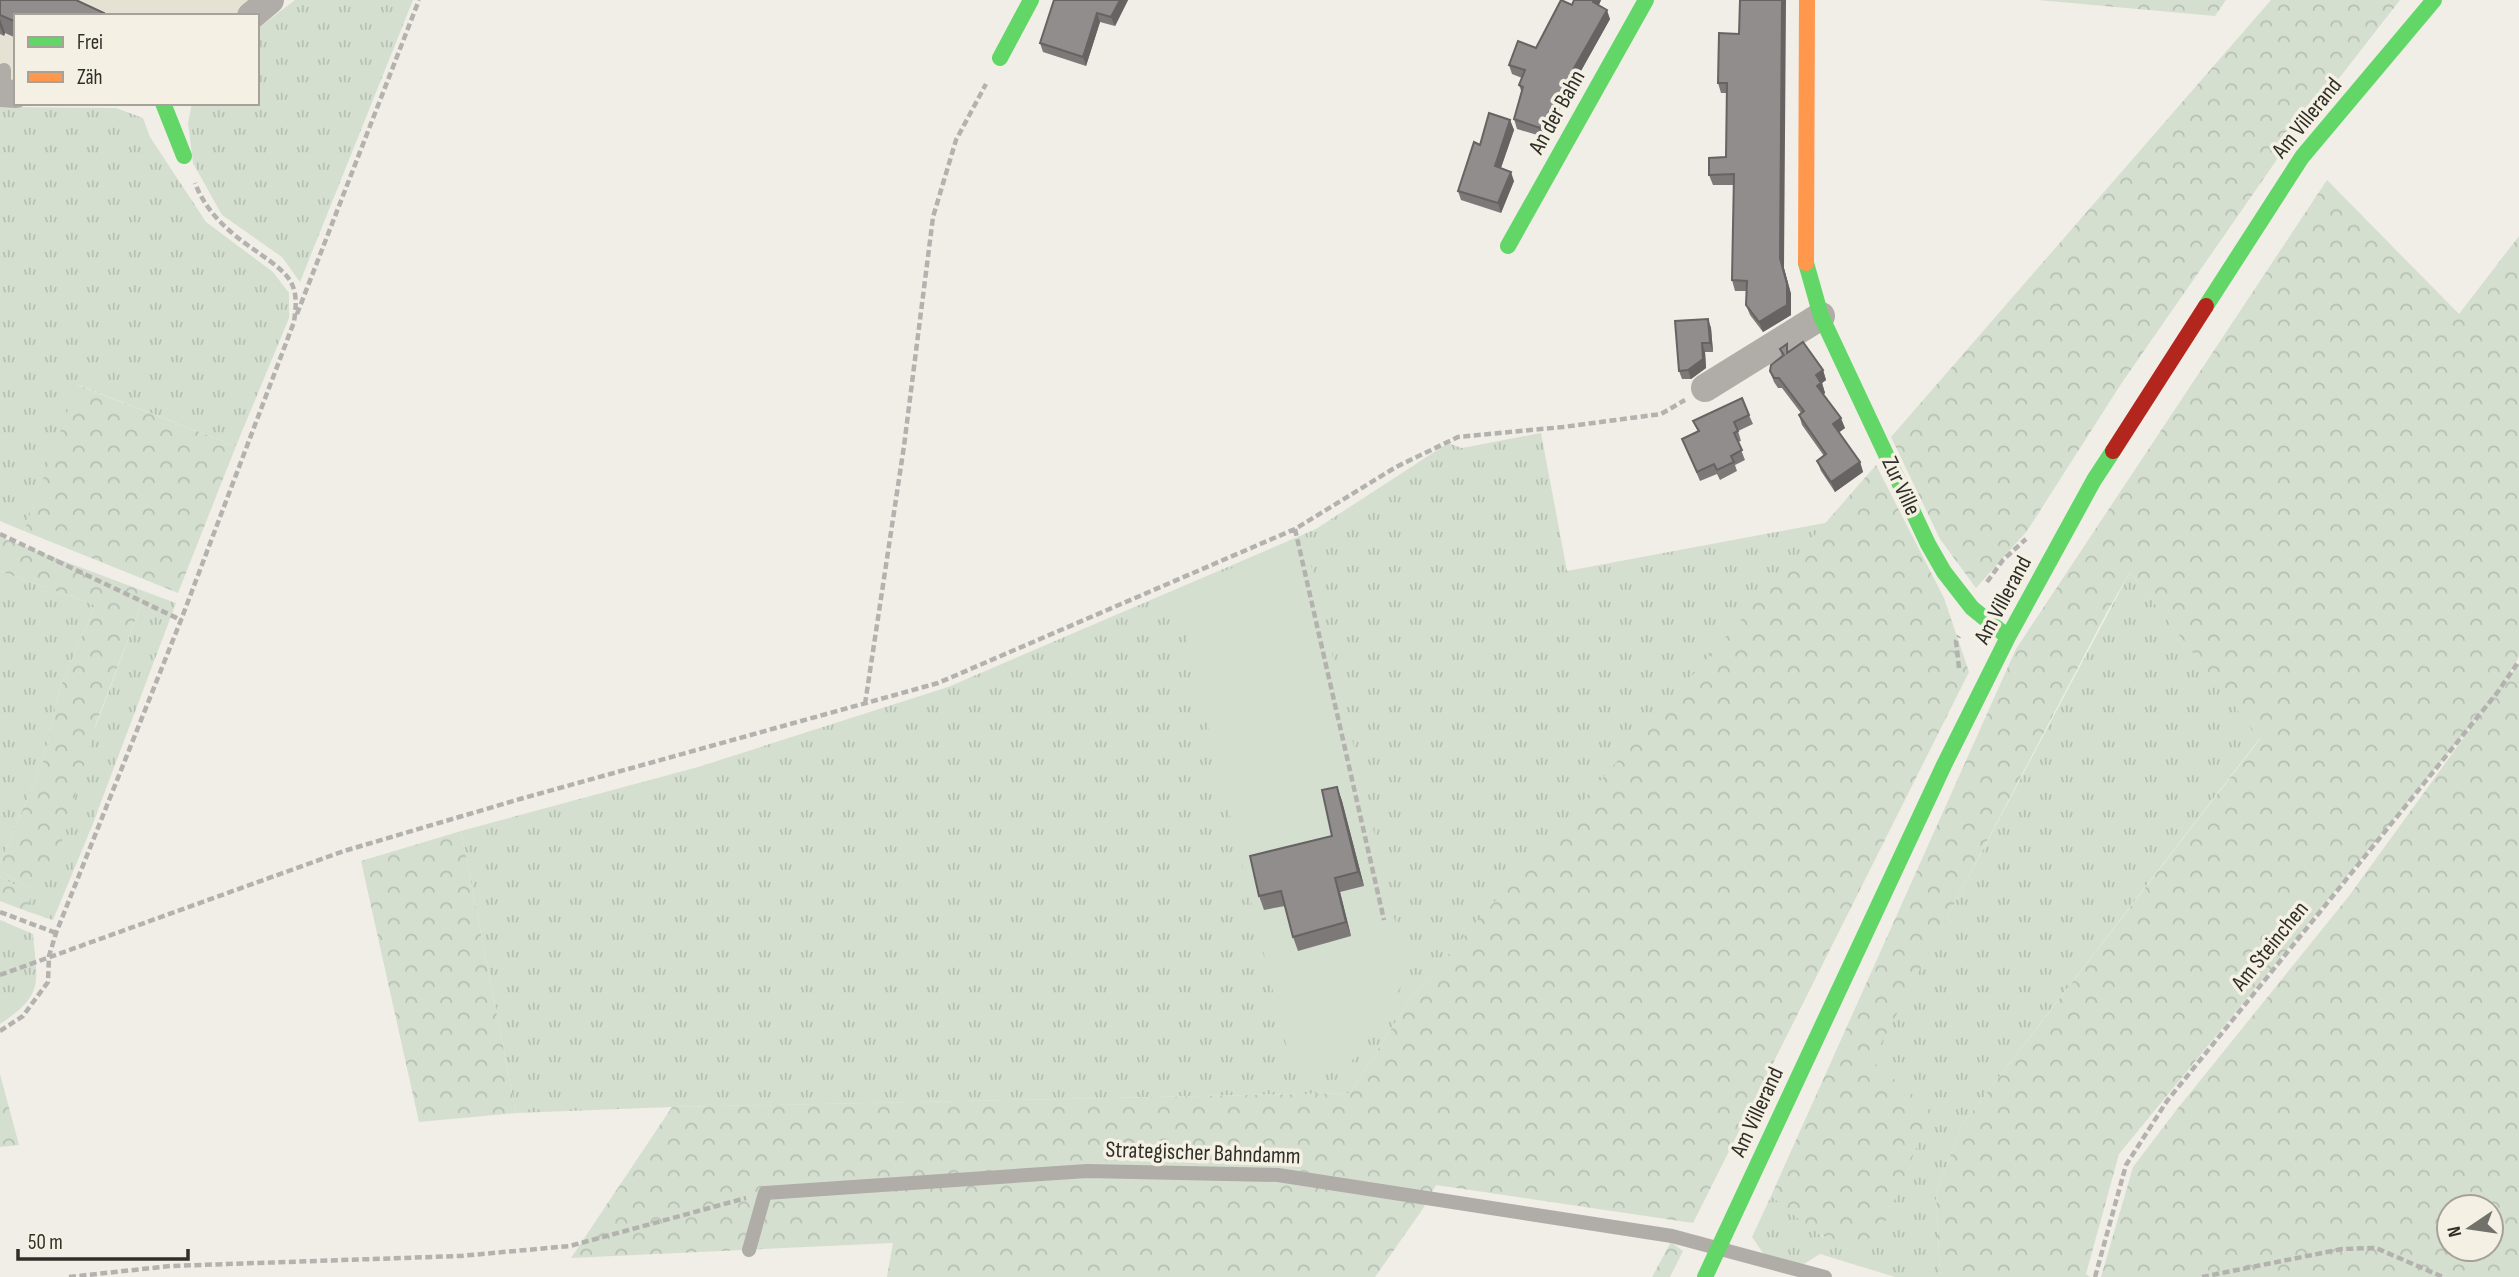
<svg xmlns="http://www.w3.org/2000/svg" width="2519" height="1277" viewBox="0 0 2519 1277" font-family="'Sofia Sans Condensed',sans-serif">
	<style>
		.built { fill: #e5e2d4 }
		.grass { fill: url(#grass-tufts) }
		.forest { fill: url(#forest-crowns); fill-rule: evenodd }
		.pitch { fill: #d4dfd0 }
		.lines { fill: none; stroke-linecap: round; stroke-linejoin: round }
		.path { stroke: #b4b2ae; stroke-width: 4.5; stroke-dasharray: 7 3.5; stroke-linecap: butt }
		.lane { stroke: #b0ada8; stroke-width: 14 }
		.street { stroke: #b0ada8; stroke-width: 28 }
		.fast { stroke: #63d668; stroke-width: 16 }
		.slow { stroke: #ff974d; stroke-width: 16 }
		.jam { stroke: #b3261e; stroke-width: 16 }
		.wall { fill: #7e7979 }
		.shaded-wall { fill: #666363 }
		.building { fill: #928d8d; stroke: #666363; stroke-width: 2 }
		.labels { text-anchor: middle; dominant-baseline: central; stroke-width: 7; stroke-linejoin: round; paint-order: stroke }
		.street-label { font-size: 23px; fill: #302e29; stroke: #f4f0e3 }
	</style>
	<defs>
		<pattern id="grass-tufts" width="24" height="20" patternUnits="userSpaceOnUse" patternTransform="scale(1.75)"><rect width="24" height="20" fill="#d4dfd0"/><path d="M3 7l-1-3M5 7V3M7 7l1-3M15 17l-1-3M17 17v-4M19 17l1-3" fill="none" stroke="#b6c0b3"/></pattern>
		<pattern id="forest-crowns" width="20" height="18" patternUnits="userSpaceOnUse" patternTransform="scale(1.75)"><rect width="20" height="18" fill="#d4dfd0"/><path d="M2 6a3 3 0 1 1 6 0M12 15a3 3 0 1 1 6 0" fill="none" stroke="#b6c0b3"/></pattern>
	</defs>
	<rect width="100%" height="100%" fill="#f0eee7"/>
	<path class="built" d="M0 0H251L233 16H16V85H0Z"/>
	<path class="grass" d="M295 0H413L300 282 282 257 222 215 193 163 188 123 192 103H257V29Z
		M0 107 116 108 143 118 150 137 206 222 273 272 289 293V318L236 446 78 385 24 531 0 521Z
		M1541 433 1567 571 1830 522 1413 995 1350 1093 672 1107 516 1113 461 831 698 767 948 687 1316 529 1448 443 1462 448Z
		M0 571 95 605 60 688 43 762 0 863Z
		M2130 572 2260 738 1962 1125 1936 1193 1940 1277H1895L1820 1254 1804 1264 1786 1262 1763 1253 1752 1237 1771 1196 1823 1237 1871 1061Z
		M146 592 176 603 92 826 53 920 26 911 31 894 0 877V871L34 891Z
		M0 920 33 934C37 983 45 994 0 1024Z"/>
	<path class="forest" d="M2038 0H2226L2215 16Z
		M2271 0H2400L2287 145 2121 384 2027 531 1976 588 1940 539 1891 437Z
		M2327 180 2459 314 2519 236V657L2504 683 2519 663V1277H2101L2133 1167 2178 1108 2349 896 2486 707 2119 1154 2086 1274 2090 1277H1940L1936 1193 1962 1125 2260 739 2130 572 2107 612 1872 1061 1932 1111 1882 1229C1842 1266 1804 1222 1771 1196L2016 649ZM2449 1207H2491V1249H2449Z
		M77 385 236 446 178 593 24 531Z
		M1876 465 1944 598 1969 672 1693 1223 1436 1185 1422 1210 1375 1277H887L893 1243 571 1258 672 1107 1350 1093 1413 995Z
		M0 537 146 592 97 721 56 861 34 891 0 871V863L43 762 60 688 95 605 0 571Z
		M461 831 516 1113 419 1122 361 861Z
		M0 877 32 894 26 911 0 901Z
		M0 1074 19 1145 0 1147Z
		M1671 1242 1683 1251 1670 1277H1652Z"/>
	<path class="pitch" d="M1305 540 1408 976 1344 1073H1293L1175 590Z"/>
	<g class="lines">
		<path class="path" d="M297 314 419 0
			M1295 529 1384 920
			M0 534 181 620
			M1987 582 2003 560 2026 539
			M1959 668 1956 641 1959 636
			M865 704 904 446 933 217 956 140 986 84
			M0 912 56 933
			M0 975 344 851 520 799 938 683 1295 529 1396 467 1458 437 1563 427 1661 414 1685 400
			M0 1031 23 1016 48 982 49 956 56 933 181 620 294 322C296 307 298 292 289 279 281 268 267 259 256 251 230 233 207 214 195 183
			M69 1277 170 1266 460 1256 570 1246 746 1198
			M2095 1277 2126 1165 2167 1101 2497 693 2519 661
			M2202 1277 2342 1249 2376 1248 2443 1277"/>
		<path class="lane" d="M4 93V70
			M749 1250 765 1193 1087 1171 1278 1175 1672 1236 1825 1277"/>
		<path class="street" d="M251 16 270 0
			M0 93 16 94
			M1705 388 1821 316"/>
		<path class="fast" d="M1000 58 1031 0
			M163 103 184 156
			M1508 246 1646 0
			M1806 263 1821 316 1928 544 1944 572 1972 608 2008 637
			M2206 306 2302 157 2434 0
			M1705 1277 1944 765 2008 637 2094 480 2113 451"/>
		<path class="slow" d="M1806 263 1807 0"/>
		<path class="jam" d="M2113 451 2206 306"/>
	</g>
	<path class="wall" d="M0 0 16 16V38L5 33 4 36 0 34Z
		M1054 0H1128L1115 26 1100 22 1086 66 1043 52 1040 43Z
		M1601 0 1599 5 1610 19 1544 137 1517 129 1514 119 1522 93 1519 85 1522 78 1512 74 1509 65 1536 48 1572 5Z
		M1719 33 1791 294V315L1763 332 1750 315 1746 305 1747 291H1735L1732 280 1734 185H1713L1709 175 1726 157 1727 93H1721L1718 83Z
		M1510 120 1514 130 1501 168 1514 181 1501 213 1461 200 1458 191 1480 145Z
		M1708 319 1711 328 1713 352H1705L1706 368 1691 379H1682L1679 371Z
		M1780 349 1790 351 1823 370 1826 380 1822 383 1825 393 1823 395 1845 428 1839 432 1860 462 1863 472 1835 492 1821 471 1817 461 1824 456 1802 425 1799 415 1801 413 1782 388H1778L1774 382 1770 371 1782 357Z
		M1749 415 1753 424 1738 431 1741 441 1738 442 1745 460 1735 465 1737 471 1720 480 1717 474 1700 481 1682 439 1698 432 1693 421Z
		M1337 787 1342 801 1364 886 1340 892 1351 936 1298 951 1293 937 1285 906 1264 910 1259 896 1332 836Z"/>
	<path class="shaded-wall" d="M1120 0H1128L1115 26 1111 17Z
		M1593 0H1601L1596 11 1593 2Z
		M1782 0H1786L1784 268 1791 294V315L1763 332 1759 322 1780 258Z
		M1607 10 1610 19 1544 137 1540 128Z
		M1097 13 1100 22 1086 66 1083 57Z
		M0 19 5 33 4 36 0 26Z
		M1510 120 1514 130 1498 176 1495 166Z
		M1511 172 1514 181 1501 213 1498 203Z
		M1708 319 1711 328 1713 352 1710 343Z
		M1702 343 1705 352 1706 368 1691 379 1688 370Z
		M1823 370 1826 380 1822 383 1825 393 1821 396 1817 386 1816 375Z
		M1841 418 1845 428 1837 434 1833 424Z
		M1860 462 1863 472 1835 492 1831 482Z
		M1337 787 1342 801 1364 886 1358 872Z
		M1335 878 1340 892 1351 936 1346 922Z"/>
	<path class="building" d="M0 0H76L104 13 103 16H16V22L0 15Z
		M1054 0H1120L1111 17 1097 13 1083 57 1040 43Z
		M1561 0 1572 5 1574 0H1593V2L1607 10 1540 128 1514 119 1523 87 1519 85 1525 70 1509 65 1518 41 1536 48Z
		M1740 0H1782L1780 258 1787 284V305L1759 322 1746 305 1747 281 1732 280 1734 174 1709 175V158L1726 157 1727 83H1718L1719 33 1739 34Z
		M1489 113 1510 120 1495 166 1511 172 1498 203 1458 191 1474 142 1480 145Z
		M1708 319 1710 343H1702L1703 359 1688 370 1679 371 1675 321Z
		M1803 342 1823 370 1816 375 1821 383 1817 386 1841 418 1833 424 1860 462 1831 482 1817 461 1826 454 1799 415 1804 411 1779 378H1774L1770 371 1771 365 1784 355 1780 349 1787 344V353Z
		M1742 398 1749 415 1734 422 1738 431 1734 433 1742 450 1731 456 1734 462 1717 470 1714 464 1697 472 1682 439 1699 431 1693 421Z
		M1337 787 1358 872 1335 878 1346 922 1293 937 1281 891 1259 896 1250 856 1332 836 1322 790Z"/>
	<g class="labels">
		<g class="street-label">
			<text transform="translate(1557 112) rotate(-61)">An der Bahn</text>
			<text transform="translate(2307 118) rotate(-51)">Am Villerand</text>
			<text transform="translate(1901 486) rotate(65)">Zur Ville</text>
			<text transform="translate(2003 600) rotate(-62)">Am Villerand</text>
			<text transform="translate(2270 946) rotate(-51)">Am Steinchen</text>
			<text transform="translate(1757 1112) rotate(-65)">Am Villerand</text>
			<text transform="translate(1203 1153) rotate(2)">Strategischer Bahndamm</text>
		</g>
	</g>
	<rect x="14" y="14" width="245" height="91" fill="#f4f0e3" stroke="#a6a299" stroke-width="2"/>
	<rect x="28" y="37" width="35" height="10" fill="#63d668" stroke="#a6a299" stroke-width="2"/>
	<text x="77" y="49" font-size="21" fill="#302e29">Frei</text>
	<rect x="28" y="72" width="35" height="10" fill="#ff974d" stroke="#a6a299" stroke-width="2"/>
	<text x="77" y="84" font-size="21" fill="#302e29">Zäh</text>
	<g transform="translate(2470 1228) rotate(257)"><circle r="33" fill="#f4f0e3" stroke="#a6a299" stroke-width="2"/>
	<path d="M0-5L12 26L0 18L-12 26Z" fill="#73716c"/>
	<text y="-10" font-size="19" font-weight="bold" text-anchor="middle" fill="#302e29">N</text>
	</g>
	<path d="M18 1249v10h170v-10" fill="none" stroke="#302e29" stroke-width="3.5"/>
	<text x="28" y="1249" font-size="21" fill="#302e29" stroke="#f4f0e3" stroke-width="5" paint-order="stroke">50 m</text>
</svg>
